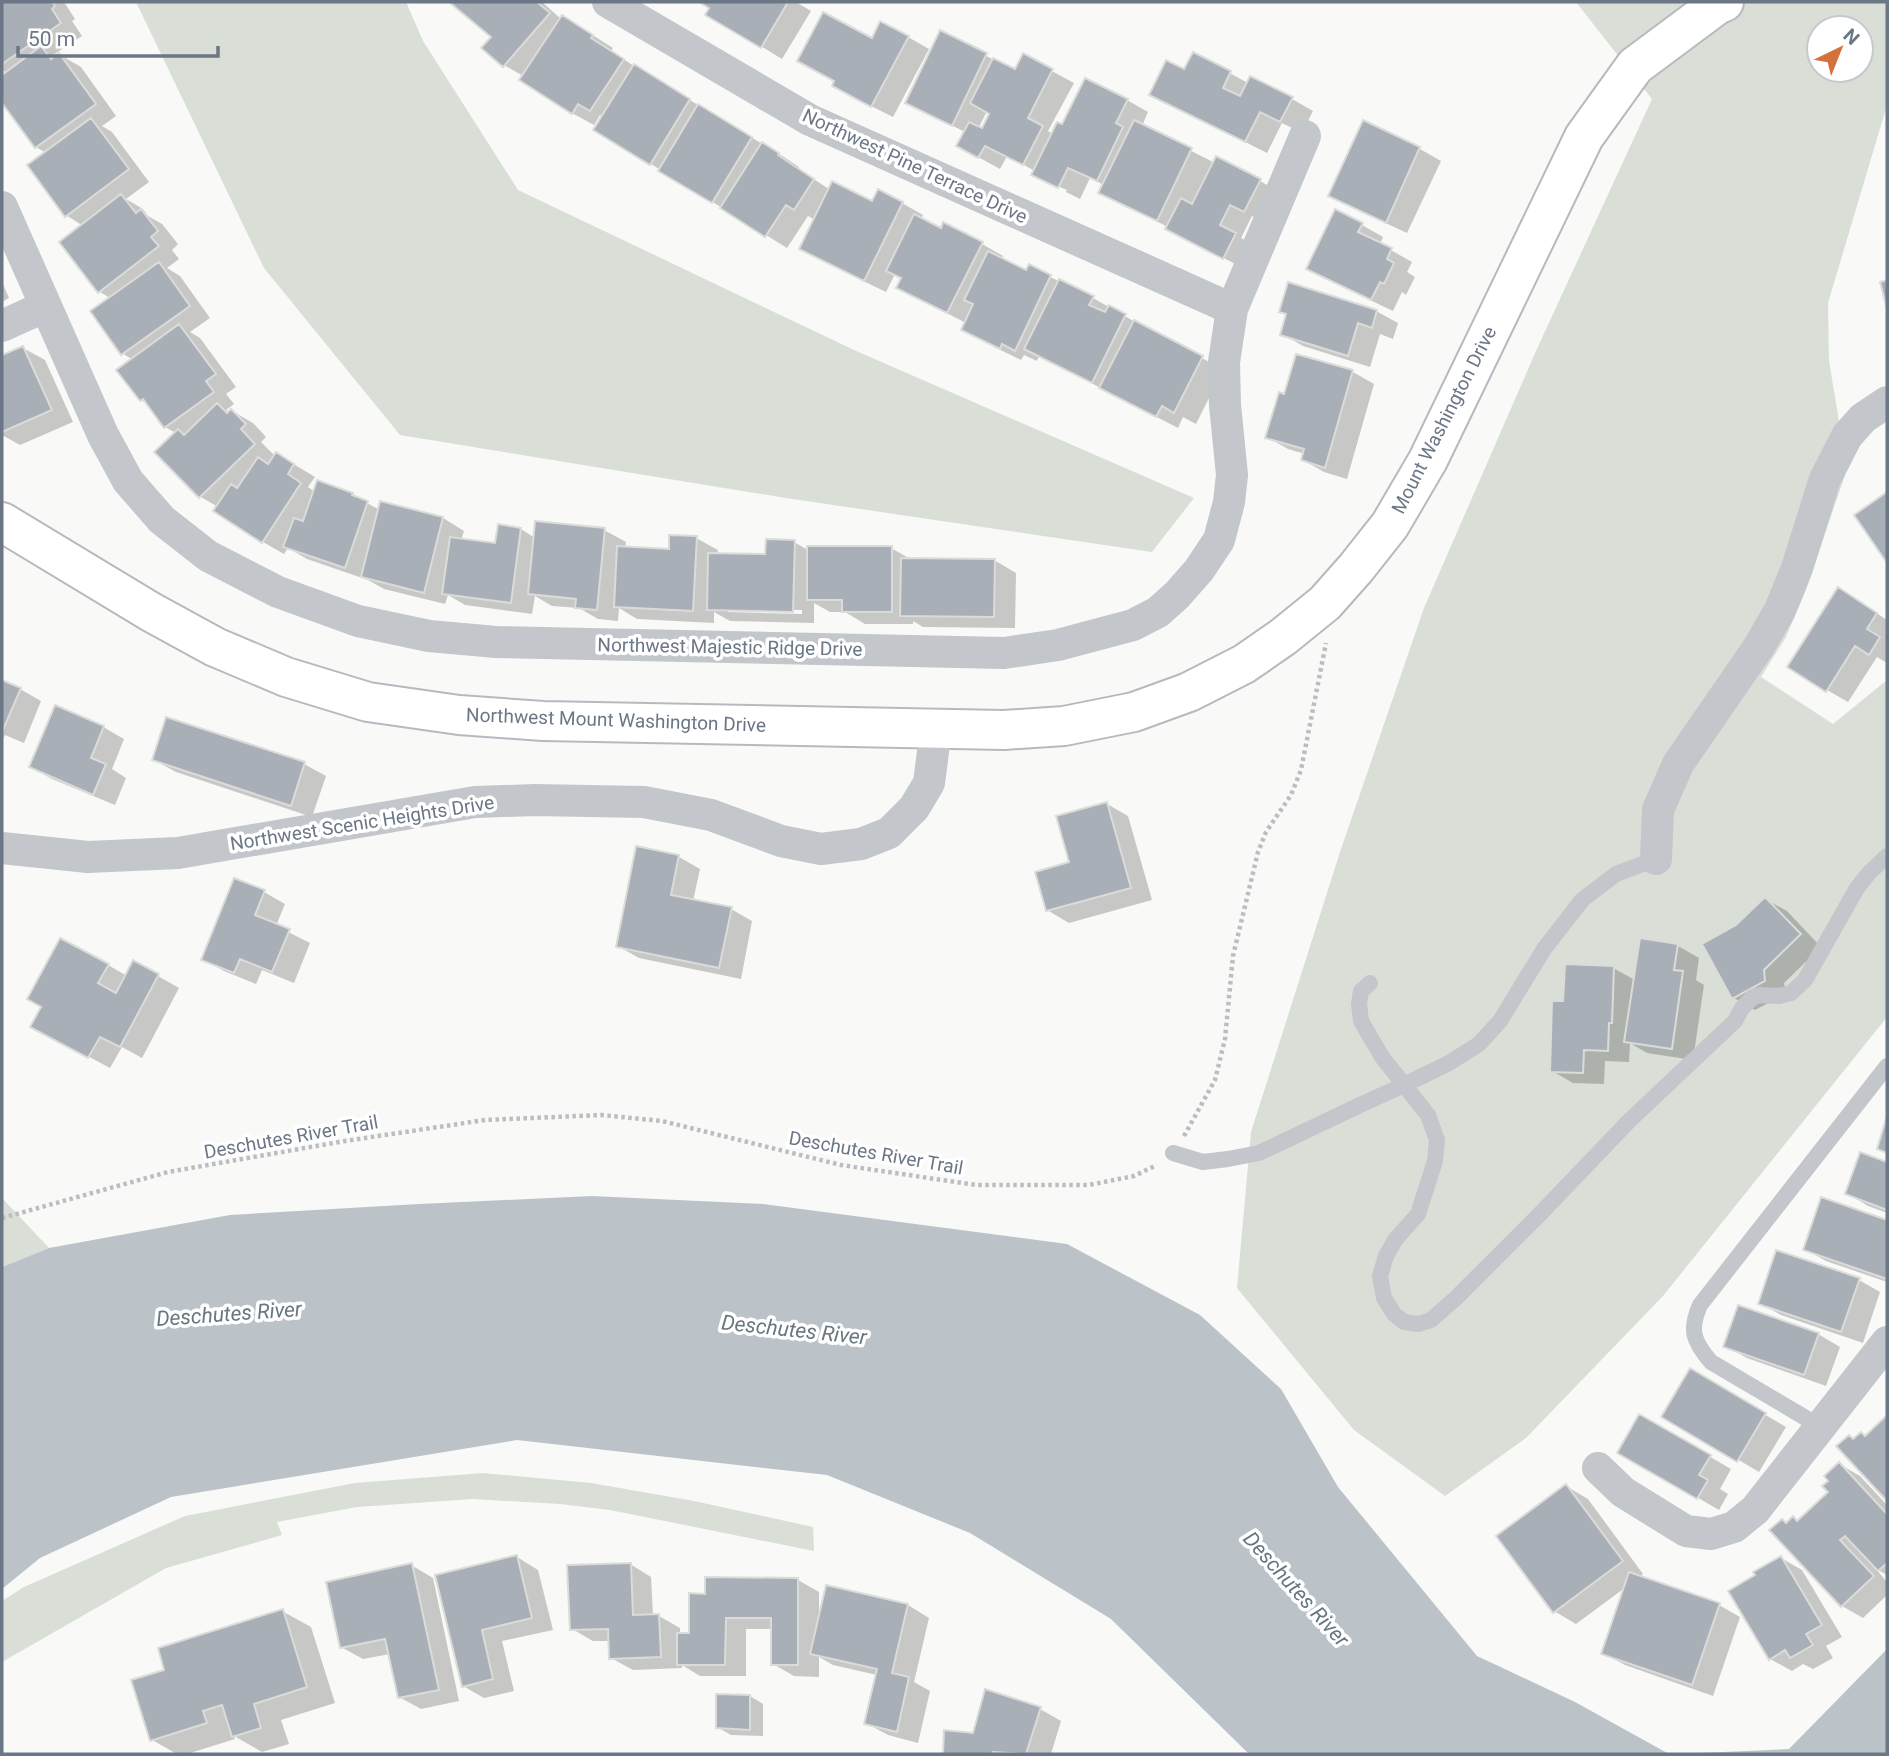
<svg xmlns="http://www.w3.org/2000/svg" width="1889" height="1756" viewBox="0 0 1889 1756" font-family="Roboto,sans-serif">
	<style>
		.green { fill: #d9ded7; fill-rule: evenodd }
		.water { fill: #bbc3c9 }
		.shadow { fill: #0003; fill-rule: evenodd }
		.building { fill: #a9afb6; stroke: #dbdbda; stroke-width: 2 }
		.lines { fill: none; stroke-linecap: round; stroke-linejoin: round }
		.secondary-casing { stroke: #b6babf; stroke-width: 42 }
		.path { stroke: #bbbdc0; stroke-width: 4.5; stroke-dasharray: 3.5 3.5; stroke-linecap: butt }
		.lane { stroke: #c3c6ca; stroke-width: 16 }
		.street { stroke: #c3c6ca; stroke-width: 32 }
		.secondary { stroke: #fff; stroke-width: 38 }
		.labels { text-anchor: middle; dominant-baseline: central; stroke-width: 7; stroke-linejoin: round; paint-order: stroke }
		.street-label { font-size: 19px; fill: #6b7786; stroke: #fff }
		.water-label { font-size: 21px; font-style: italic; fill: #677780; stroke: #fff }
	</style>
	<rect width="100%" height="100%" fill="#f9f9f7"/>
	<path class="green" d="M136 2H406L423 41 518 190 854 350 1194 498 1152 552 786 498 400 435 264 268Z
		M1576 2H1887V105L1828 303 1829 361 1838 415 1845 475 1806 590 1786 637 1761 677 1833 724 1887 680V1017L1663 1296 1526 1438 1445 1496 1354 1430 1237 1288 1251 1132 1340 852 1424 608 1536 351 1652 99ZM1819 28H1861V70H1819Z
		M2 1198 49 1248 2 1267Z
		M483 1473 591 1483 694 1501 813 1527 814 1551 610 1510 560 1504 473 1499 357 1507 277 1522 282 1535 166 1568 2 1662V1601L24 1587 185 1516 355 1483Z"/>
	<path class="water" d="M592 1196 763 1204 1067 1244 1200 1315 1281 1389 1338 1487 1477 1656 1575 1702 1669 1754H1249L1111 1619 970 1533 827 1475 517 1440 171 1497 40 1558 2 1589V1267L49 1248 230 1215 419 1204Z
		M1887 1649V1754H1678L1789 1749Z"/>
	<path class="shadow" d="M2 2H64L75 19 72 21 82 36 53 55 57 57 60 55 81 67 116 116 102 126 112 132 149 182 126 199 143 209 148 216 162 224 178 244 172 250 179 259 167 268 180 276 210 318 190 332 200 338 236 387 226 394 234 404 226 410 230 412 232 411 253 423 266 437 261 442 275 456 277 454 315 477 308 487 315 492 318 483 352 495 380 510 443 518 464 531 461 540 497 545 521 529 535 538 604 530 626 542 625 548 670 551 696 538 718 550 717 555 767 556 794 542 808 550 891 548 912 560H994L1016 573 1015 628 923 627 913 621V624H865L845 612H830L814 603V623L730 621 714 612V623L637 619 619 608 618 621 598 619 579 608 552 606 535 596 532 614 465 605 448 595 445 604 384 589 368 580 307 559 288 548 284 554 263 542 216 511 218 507 201 497 157 452 176 433 165 427 149 405 141 400 133 360 122 353 110 298 100 292 61 243 83 226 66 215 46 153 36 147 2 100V77L7 73 2 70ZM728 608 802 610V614L728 612Z
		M452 2H542L561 19 583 29 613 48 611 51 637 68 784 157 799 167 798 169 829 189 873 203H902L923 215 921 220 941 230 982 244 1003 256 1001 259 1027 272 1030 267 1093 298 1146 328 1202 358 1223 370 1196 424 1183 417 1178 428 1039 356 1037 361 1024 355 1021 360 984 342 963 330 966 323 919 299 903 279 895 274 886 292 822 261 801 248 815 220 808 216 787 248 596 130 604 117 600 115 594 125 572 113 523 76 504 65 493 37Z
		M703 2H796L811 11 782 59 708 14 712 7Z
		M941 33 1016 71 1024 56 1074 83 1048 131 1053 134 1063 126 1127 100 1148 112 1142 126 1215 163 1260 181 1281 193 1266 223 1252 216 1241 238 1257 247 1245 269 1189 240 1168 227 1122 204 1104 185 1090 178 1080 199 1066 192 1067 190 1053 184V186L1034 174 1035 171 1007 156 1000 169 958 146 965 132 907 103ZM987 111 991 114 983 131 978 129Z
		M908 37 929 49 893 117 855 98 836 81 872 40Z
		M1194 54 1248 83 1292 99 1313 111 1302 133 1282 123 1267 153 1151 94 1185 72Z
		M1364 123 1420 149 1441 161 1407 233 1351 207 1330 195Z
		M1362 225 1383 237 1380 244 1412 262 1407 272 1415 277 1406 295 1402 292 1393 311 1330 281 1308 268Z
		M2 282 9 298 2 302Z
		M1376 311 1398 323 1393 339 1380 334 1370 367 1303 346 1282 334Z
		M23 348 45 360 73 422 20 445 2 435V357Z
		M1297 356 1353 372 1374 384 1347 479 1324 472 1303 460 1305 454 1288 449 1267 437 1286 396Z
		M1860 602 1887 620V663L1877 657 1848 702 1827 690Z
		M2 682 20 689 41 701 24 743 5 735 2 741Z
		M168 719 304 764 326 776 312 817 176 772 154 760Z
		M103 727 124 739 112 769 126 778 115 805 52 779 31 767Z
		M1107 804 1128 816 1152 900 1069 923 1047 910Z
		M638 848 679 857 700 869 693 901 731 909 752 921 741 979 639 958 618 946Z
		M264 892 285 904 276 926 310 943 294 983 262 970 256 984 224 971 203 959Z
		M1765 899 1787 911 1821 947 1784 983 1786 994 1755 1010 1734 998 1704 944 1737 927Z
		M1678 946 1699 958 1696 980 1704 985 1693 1060 1647 1053 1630 1043 1629 1062 1605 1061 1604 1084 1573 1083 1552 1071 1565 1003 1613 968 1635 980Z
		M108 965 127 976H158L179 988 142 1058 122 1047 110 1068 54 1038 43 1006Z
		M1861 1154 1887 1164V1213L1868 1206 1847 1193Z
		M1822 1199 1887 1222V1282L1826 1261 1805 1249Z
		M1859 1280 1880 1292 1863 1343 1781 1315 1760 1303Z
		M1818 1334 1840 1347 1826 1386 1747 1358 1725 1346Z
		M1691 1371 1786 1427 1759 1472 1664 1416Z
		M1640 1416 1731 1469 1720 1489 1728 1494 1719 1510 1619 1452Z
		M1839 1464 1860 1476 1887 1505V1575L1876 1569 1887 1582V1595L1863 1618 1842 1606 1782 1521 1787 1524 1794 1518 1799 1521 1830 1493Z
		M1566 1486 1588 1499 1643 1574 1639 1577 1719 1605 1740 1617 1713 1696 1625 1665 1603 1653 1626 1587 1576 1624 1554 1611Z
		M517 1557 538 1570 553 1630 502 1641 514 1691 484 1698 463 1686 437 1576Z
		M1781 1558 1802 1570 1842 1637 1826 1646 1833 1658 1813 1669 1803 1664 1792 1671 1770 1659Z
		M630 1564 651 1577 653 1616H659L680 1628V1635H691L707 1595 798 1580 819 1592V1615L908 1605 929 1618 914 1682 930 1691 918 1743 888 1735 866 1723 877 1675 833 1665 819 1657V1677L794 1676 773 1664V1629H746V1676H700L682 1665V1668L633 1670 611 1658 610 1641H593L572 1629Z
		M411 1565 433 1578 459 1701 421 1709 399 1697 390 1654 363 1659 341 1647Z
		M282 1611 311 1627 335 1703 281 1720 289 1744 262 1752 234 1736 235 1739 187 1754H177L152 1740 167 1671Z
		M750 1696 763 1704V1736L731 1735 717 1727Z
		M1040 1709 1061 1721 1051 1754H944L946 1732 975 1735Z"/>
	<path class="building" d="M2 2H52L55 6 52 9 61 23 2 64Z
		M449 2H537L550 13 503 67 481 48 491 37Z
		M699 2H788L761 48 705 15 709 8Z
		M823 12 872 38 880 21 909 36 871 107 832 86 834 81 797 61Z
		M562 15 593 35 591 38 624 59 590 111 578 104 572 114 519 80Z
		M940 30 987 53 952 126 905 103Z
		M41 46 51 59 59 53 96 104 35 148 2 103V75Z
		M1193 52 1231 71 1223 88 1240 96 1250 76 1293 97 1280 122 1260 112 1245 142 1149 95 1166 60 1184 69Z
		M1023 53 1053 69 1028 118 1043 126 1023 165 985 146 978 158 956 146 969 122 982 128 989 114 970 103 993 58 1015 69Z
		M634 64 690 99 650 165 593 130Z
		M1085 78 1128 99 1116 123 1123 127 1097 181 1068 168 1058 188 1031 175 1057 122 1062 124Z
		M698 104 752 137 712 203 658 171Z
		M91 118 129 169 65 217 27 165Z
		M1134 120 1192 148 1157 221 1098 193Z
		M1363 120 1420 147 1386 223 1328 196Z
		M762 142 779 153 778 155 814 179 794 210 786 205 765 237 720 208Z
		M1216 156 1261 179 1244 212 1230 205 1220 225 1236 233 1223 259 1165 229 1181 198 1192 204Z
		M832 181 872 201 878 189 903 202 864 281 799 249Z
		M121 194 136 213 141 209 158 231 151 237 159 246 98 293 59 242Z
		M1335 209 1363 223 1358 232 1392 248 1387 259 1394 263 1384 284 1380 282 1371 300 1306 269Z
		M914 214 941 228 943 222 983 242 947 313 896 288 901 278 886 271Z
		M988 251 1026 270 1029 264 1051 275 1015 351 1002 344 1000 349 961 330 973 304 964 300Z
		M159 262 190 306 121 355 90 311Z
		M1059 279 1094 296 1089 305 1105 312 1109 305 1126 314 1092 383 1024 349Z
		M1887 280V309L1880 282Z
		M1288 282 1377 310 1372 328 1358 323 1348 356 1280 335 1286 314 1279 312Z
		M1134 320 1203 356 1174 413 1162 406 1156 417 1099 388Z
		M179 324 216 374 206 381 214 392 164 428 143 399 140 401 116 370Z
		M23 346 52 410 2 432V355Z
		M1296 354 1353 370 1325 468 1301 460 1304 449 1265 438 1279 392 1284 394Z
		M217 403 227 413 231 409 246 424 241 429 255 444 199 498 154 452 178 429 184 435Z
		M276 452 294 464 288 474 301 483 262 543 213 511 231 484 237 488 258 457 268 464Z
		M317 480 353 493 352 495 368 501 345 568 283 547 294 518 303 521Z
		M1887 492V563L1854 515Z
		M380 501 443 517 424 593 361 577Z
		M535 521 605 528 597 610 575 608 576 599 528 594Z
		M498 524 521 528 511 603 442 594 450 537 495 543Z
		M669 535 697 536 693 611 614 607 617 546 669 549Z
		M766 539 795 540 793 612 707 610 708 553 765 554Z
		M807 546H892V612H842V600H807Z
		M901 558 995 559 994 617 900 616Z
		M1838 587 1877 613 1867 629 1880 637 1869 655 1855 646 1826 692 1787 667Z
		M2 680 21 688 2 732Z
		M55 705 104 726 91 758 106 764 93 795 29 767Z
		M166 717 305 762 291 806 152 760Z
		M1107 802 1131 888 1046 911 1035 872 1069 862 1056 816Z
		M636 846 679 855 671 895 732 907 719 968 616 947Z
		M234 878 265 890 255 915 290 929 272 972 240 959 234 973 201 960Z
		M1765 897 1801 934 1764 970 1765 981 1732 999 1702 944 1736 925Z
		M60 938 109 964 98 983 116 993 133 960 159 974 120 1047 100 1037 88 1058 30 1027 41 1007 27 999Z
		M1640 938 1678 944 1674 970 1683 971 1672 1049 1624 1042Z
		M1565 964 1614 966 1612 1023H1609L1608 1051 1584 1050 1583 1073 1550 1072 1552 1001H1563Z
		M1887 1116V1153L1877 1149Z
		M1860 1152 1887 1162V1210L1845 1194Z
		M1821 1197 1887 1220V1279L1803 1250Z
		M1776 1250 1860 1278 1841 1332 1758 1304Z
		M1738 1305 1819 1333 1804 1375 1723 1347Z
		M1690 1368 1766 1413 1737 1462 1661 1417Z
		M1639 1414 1711 1455 1699 1475 1708 1480 1697 1499 1617 1453Z
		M1887 1415V1501L1836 1446 1849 1435 1853 1439 1861 1432 1865 1436Z
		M1839 1462 1887 1514V1563L1878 1571 1845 1536 1840 1540 1874 1576 1841 1607 1769 1530 1782 1519 1786 1523 1793 1516 1797 1521 1828 1492 1822 1486 1828 1481 1824 1476Z
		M1566 1484 1623 1561 1553 1613 1496 1536Z
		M517 1555 532 1618 482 1630 493 1679 462 1687 435 1575Z
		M1781 1556 1822 1625 1806 1634 1813 1645 1790 1658 1785 1650 1769 1660 1728 1591 1755 1575 1753 1572Z
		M412 1563 439 1690 398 1698 385 1639 340 1648 326 1582Z
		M631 1563 633 1615 659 1614 661 1657 609 1659 608 1629 570 1630 567 1565Z
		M1629 1572 1720 1603 1692 1685 1601 1654Z
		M705 1577 798 1578V1665H771V1618H726L725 1665H677V1633H689V1593L705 1594Z
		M826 1585 908 1604 892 1673 909 1677 897 1732 864 1724 877 1669 810 1654Z
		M283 1609 307 1687 254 1704 261 1728 232 1737 222 1705 203 1711 207 1723 150 1741 131 1680 164 1670 158 1648Z
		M985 1689 1041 1707 1026 1754 993 1752 992 1754H943L944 1730 973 1733Z
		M716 1694 750 1695V1730L716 1728Z"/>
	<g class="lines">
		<g class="secondary-casing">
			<path id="secondary" d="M2 522 151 612 215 647 286 677 368 702 459 715 543 721 1004 730 1064 726 1134 712 1189 692 1244 664 1283 637 1325 603 1356 568 1390 525 1428 460 1584 137 1635 66 1717 5 1724 2"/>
		</g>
		<path class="path" d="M1184 1136 1215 1080 1225 1039 1233 956 1258 852 1266 832 1291 795 1301 770 1326 643
			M2 1218 168 1172 345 1141 485 1120 601 1115 662 1121 841 1165 976 1185H1089L1134 1176 1157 1165"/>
		<path class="lane" d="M1370 983 1361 991 1359 1004 1361 1021 1382 1057 1428 1115 1437 1140 1435 1161 1418 1214 1395 1240 1386 1256 1380 1276 1384 1298 1394 1314 1404 1322 1419 1324 1431 1320 1456 1298 1540 1214 1629 1121 1735 1021 1742 1008 1753 997 1760 995 1779 996 1791 993 1805 980 1857 888 1869 873 1887 856
			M1173 1153 1203 1162 1228 1159 1259 1153 1360 1105 1404 1085 1449 1063 1479 1044 1500 1021 1544 949 1582 900 1616 874 1656 859
			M1821 1427 1711 1362C1693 1341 1689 1330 1700 1305L1887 1066"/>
		<path class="street" d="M608 2 810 120 1232 309
			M2 207 103 435 128 481 162 520 208 556 278 592 358 621 429 636 496 642 1004 653 1058 645 1133 625 1158 612 1177 595 1199 570 1219 540 1229 502 1232 475 1225 405 1224 362 1232 309 1305 136
			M2 326 46 306
			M2 848 88 857 178 853 475 802 535 800 644 802 711 815 781 841 821 849 861 844 889 833 914 808 929 783 936 728
			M1656 859 1658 810 1678 764 1758 648 1780 610 1797 568 1825 479 1847 436 1863 418 1887 402
			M1598 1468 1623 1492 1686 1531 1711 1534 1734 1527 1755 1510 1887 1342"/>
		<use href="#secondary" class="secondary"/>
	</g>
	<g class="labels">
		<g class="street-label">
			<text transform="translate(915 166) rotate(25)">Northwest Pine Terrace Drive</text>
			<text transform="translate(1444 420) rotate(-63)">Mount Washington Drive</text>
			<text transform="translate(730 647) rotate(1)">Northwest Majestic Ridge Drive</text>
			<text transform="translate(616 720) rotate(2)">Northwest Mount Washington Drive</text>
			<text transform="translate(362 823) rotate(-9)">Northwest Scenic Heights Drive</text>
			<text transform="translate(291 1137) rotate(-10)">Deschutes River Trail</text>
			<text transform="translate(876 1153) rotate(10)">Deschutes River Trail</text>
		</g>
		<g class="water-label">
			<text transform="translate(229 1314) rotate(-4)">Deschutes River</text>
			<text transform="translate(794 1330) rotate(6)">Deschutes River</text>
			<text transform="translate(1296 1589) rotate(48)">Deschutes River</text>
		</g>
	</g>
	<rect width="1889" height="1756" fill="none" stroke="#6b7786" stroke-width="7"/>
	<g transform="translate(1840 49) rotate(43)"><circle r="33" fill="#ffffff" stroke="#c4c9cf" stroke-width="2"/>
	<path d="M0-5L12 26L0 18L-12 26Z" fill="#d4713d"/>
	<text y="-10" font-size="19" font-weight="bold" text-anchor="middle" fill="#6b7786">N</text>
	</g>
	<path d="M18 46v10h200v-10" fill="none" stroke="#6b7786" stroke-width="3.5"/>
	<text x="28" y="46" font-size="21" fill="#6b7786" stroke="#ffffff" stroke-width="5" paint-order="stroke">50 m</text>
</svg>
